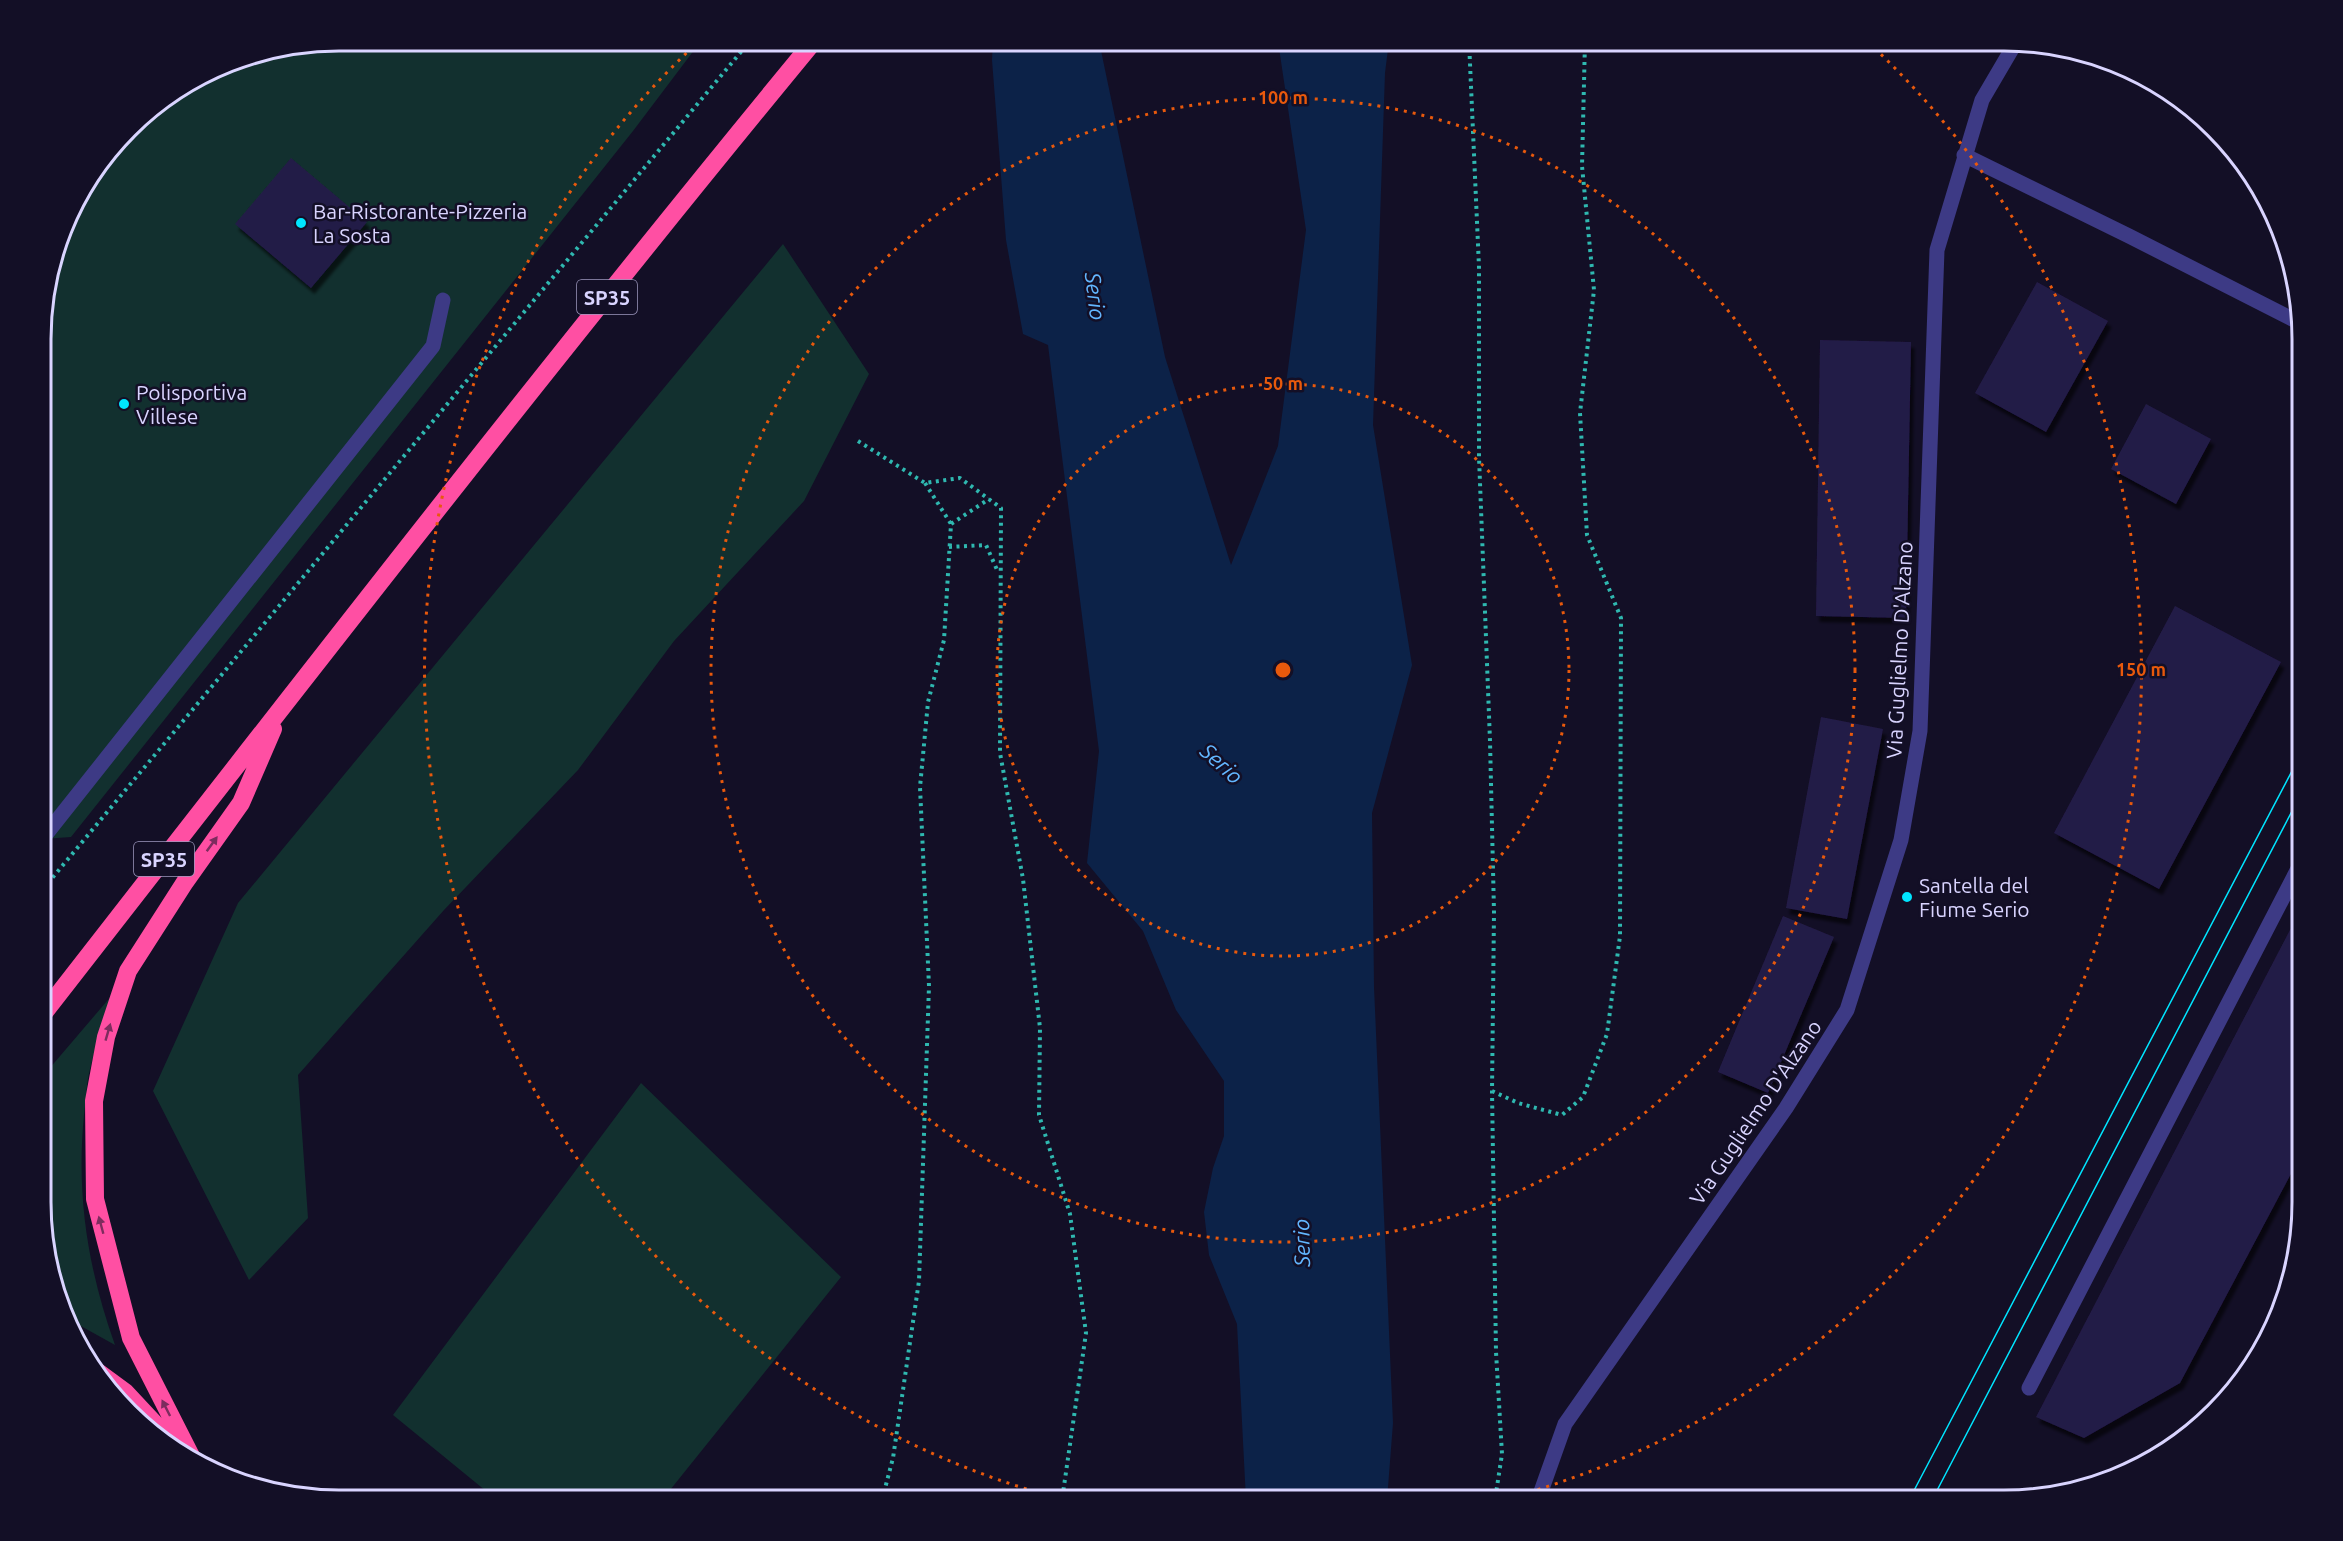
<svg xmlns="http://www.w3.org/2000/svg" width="2343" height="1541" viewBox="0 0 2343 1541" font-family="Ubuntu,sans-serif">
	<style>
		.green { fill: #12302f }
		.water { fill: #0c2248 }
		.building { fill: #241b47; filter: url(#shadow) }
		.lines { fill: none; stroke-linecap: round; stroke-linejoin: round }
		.path { stroke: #2fb8b0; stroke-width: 4; stroke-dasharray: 3 4.5; stroke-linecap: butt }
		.lane { stroke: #3d3a85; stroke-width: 15 }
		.street { stroke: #3d3a85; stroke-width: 15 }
		.highway { stroke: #ff4fa3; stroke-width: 18 }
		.tram { stroke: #00e5ff; stroke-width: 1.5 }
		.oneway { fill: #7d2c5e }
		.ring { fill: none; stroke: #e8590c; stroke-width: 3; stroke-dasharray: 3 6 }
		.poi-dot { fill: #00e5ff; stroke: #130f26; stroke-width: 2 }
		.labels { text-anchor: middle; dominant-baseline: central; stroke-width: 5; stroke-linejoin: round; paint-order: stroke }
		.shield { fill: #130f26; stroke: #9e99be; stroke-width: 1.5 }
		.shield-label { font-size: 20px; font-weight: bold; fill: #d9d4ff }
		.poi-label { font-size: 21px; fill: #d9d4ff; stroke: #130f26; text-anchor: start }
		.street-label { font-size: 21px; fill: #d9d4ff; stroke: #130f26 }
		.water-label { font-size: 22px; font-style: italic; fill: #62b6ff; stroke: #130f26 }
		.rim { fill: none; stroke: #d9d4ff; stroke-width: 3 }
		.centre { fill: #e8590c; stroke: #130f26; stroke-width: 3 }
		.ring-label { font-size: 18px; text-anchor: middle; font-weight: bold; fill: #e8590c; stroke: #130f26; stroke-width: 5; stroke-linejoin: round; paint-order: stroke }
	</style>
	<defs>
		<filter id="shadow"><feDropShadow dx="3.5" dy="6" stdDeviation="1.5" flood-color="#0009"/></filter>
	</defs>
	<rect width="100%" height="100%" fill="#130f26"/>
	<path class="green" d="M339 41H701L633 131 71 837 43 839V300L71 207 142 115 225 63Z
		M783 244 869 374 804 501 674 641 578 770 444 910 298 1075 308 1218 249 1280 153 1091 238 903Z
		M113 994C105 1020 95 1047 89 1073 86 1087 86 1101 84 1115 76 1196 88 1269 115 1345L70 1320 43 1241V1076Z
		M641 1083 841 1277 662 1500H497L393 1415Z"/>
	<path class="water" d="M993 41H1099L1165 357 1231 565 1278 446 1306 230 1278 41H1389L1385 73 1373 425 1412 665 1372 813 1374 987 1393 1423 1387 1500H1246L1237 1324 1209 1255 1204 1212 1213 1168 1224 1136V1081L1176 1010 1143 931 1087 863 1099 751 1048 345 1023 334 1006 240 992 60Z"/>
	<path class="building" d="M291 158 367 222 311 288 235 224Z
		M2037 282 2108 321 2046 432 1975 393Z
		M1820 340 1911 342 1906 618 1816 616Z
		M2146 404 2211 439 2176 504 2111 469Z
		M2175 606 2281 662 2159 889 2054 833Z
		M1821 717 1883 729 1847 919 1786 908Z
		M2302 907V1153L2180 1383 2084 1438 2036 1417Z
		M1783 916 1834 937 1768 1093 1718 1072Z"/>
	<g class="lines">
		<path class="path" d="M1469 41 1479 267V457L1490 741 1494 912 1492 1091 1496 1352 1502 1454 1495 1500
			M858 441 925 483 960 478 1001 508 1000 753 1023 879 1040 1028 1039 1115 1070 1214 1086 1333 1062 1500
			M925 483 951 524
			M949 547 986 545 998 572
			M43 889 750 41
			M1492 1091 1518 1103 1562 1115 1583 1097 1607 1034 1620 936 1621 618 1587 535 1580 413 1594 290 1582 166 1585 41
			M882 1500 893 1458 919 1281 929 986 920 787 928 702 944 640 951 524 989 499"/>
		<path class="lane" d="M43 838 433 346 443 300
			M2029 1388 2302 861"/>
		<path class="street" d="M1964 155 2129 236 2302 324
			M1538 1500 1565 1424 1786 1108 1847 1010 1901 840 1920 731 1937 250 1982 100 2016 42"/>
		<path class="highway" d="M43 1014C297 688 551 360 814 41
			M91 1367 125 1392 181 1452
			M193 1460 131 1338 95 1199 94 1101 106 1037 128 971 185 882 241 803 273 729"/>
		<path class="tram" d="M1909 1500 2302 752
			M1932 1500 2302 792"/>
	</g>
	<defs><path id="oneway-solid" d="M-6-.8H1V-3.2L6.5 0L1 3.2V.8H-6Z" transform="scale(1.5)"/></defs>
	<g class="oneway">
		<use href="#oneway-solid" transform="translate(212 844) rotate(-54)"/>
		<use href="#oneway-solid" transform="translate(108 1032) rotate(-74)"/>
		<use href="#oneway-solid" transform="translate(101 1225) rotate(-105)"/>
		<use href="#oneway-solid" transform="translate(166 1408) rotate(-117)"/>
	</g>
	<g class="ring">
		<circle cx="1283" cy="670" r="286"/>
		<circle cx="1283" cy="670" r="572"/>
		<path d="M1061 1499A858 858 0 0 1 698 42M1868 42A858 858 0 0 1 1505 1499"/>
	</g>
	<g class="poi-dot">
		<circle cx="301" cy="223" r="6"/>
		<circle cx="124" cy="404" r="6"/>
		<circle cx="1907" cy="897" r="6"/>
	</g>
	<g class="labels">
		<g class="shield">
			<rect x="577" y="280" width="60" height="34" rx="4.5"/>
			<rect x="134" y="842" width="60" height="34" rx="4.5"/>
		</g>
		<g class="shield-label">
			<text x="607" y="297">SP35</text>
			<text x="164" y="859">SP35</text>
		</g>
		<g class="poi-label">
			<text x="313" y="211">Bar-Ristorante-Pizzeria<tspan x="313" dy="24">La Sosta</tspan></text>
			<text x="136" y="392">Polisportiva<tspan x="136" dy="24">Villese</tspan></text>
			<text x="1919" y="885">Santella del<tspan x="1919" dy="24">Fiume Serio</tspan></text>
		</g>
		<g class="street-label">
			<text transform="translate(1899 650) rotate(-87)">Via Guglielmo D'Alzano</text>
			<text transform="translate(1755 1112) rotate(-56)">Via Guglielmo D'Alzano</text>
		</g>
		<g class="water-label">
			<text transform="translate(1096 296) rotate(83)">Serio</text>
			<text transform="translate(1222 763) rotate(42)">Serio</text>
			<text transform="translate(1301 1243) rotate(-91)">Serio</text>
		</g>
	</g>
	<path d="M0 0H2343V1541H0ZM339 51H2004A288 288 0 0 1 2292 339V1202A288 288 0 0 1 2004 1490H339A288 288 0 0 1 51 1202V339A288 288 0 0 1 339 51Z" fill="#130f26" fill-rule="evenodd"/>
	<path class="rim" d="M339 51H2004A288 288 0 0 1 2292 339V1202A288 288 0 0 1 2004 1490H339A288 288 0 0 1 51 1202V339A288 288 0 0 1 339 51Z"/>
	<circle cx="1283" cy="670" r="9" class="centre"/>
	<g class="ring-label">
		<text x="1283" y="104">100 m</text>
		<text x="1283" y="390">50 m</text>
		<text x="2141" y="676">150 m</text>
	</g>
</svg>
